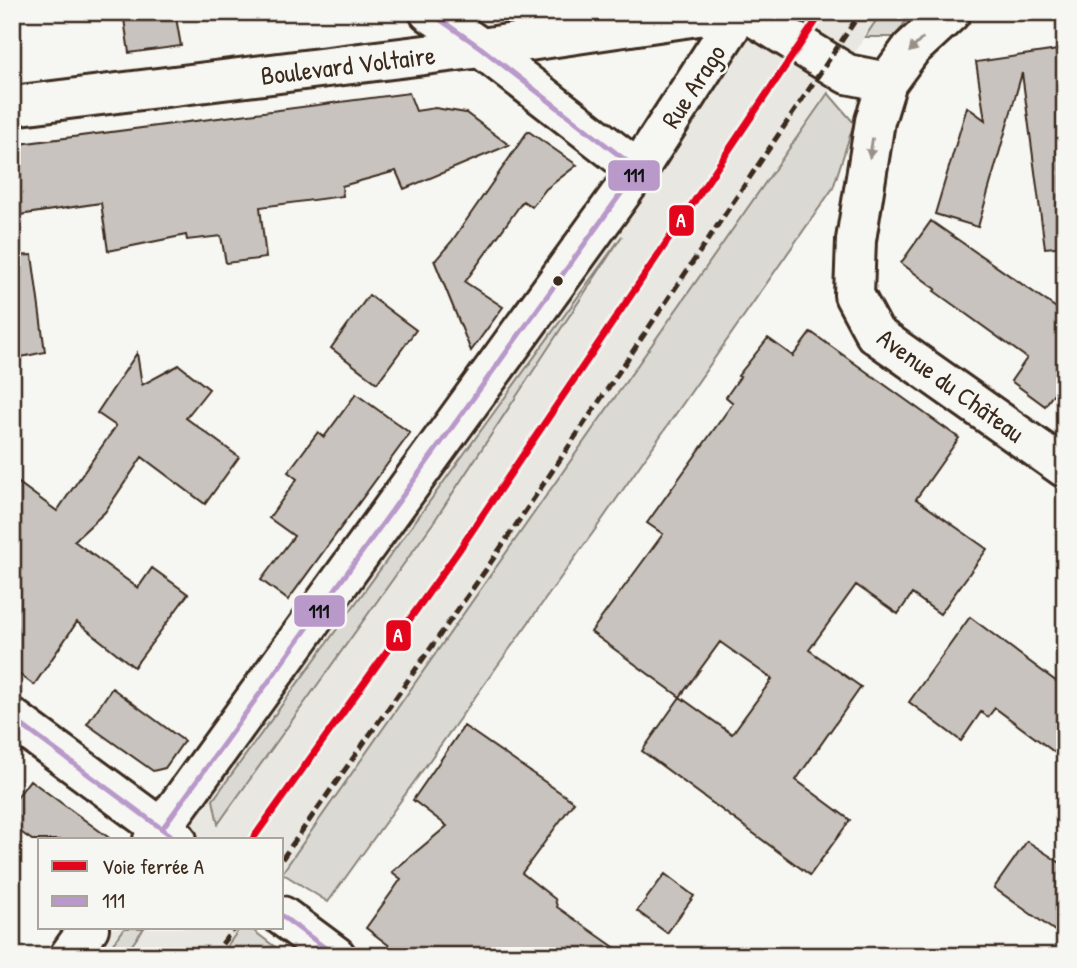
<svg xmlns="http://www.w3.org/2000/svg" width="1077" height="968" viewBox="0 0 1077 968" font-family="'Patrick Hand',sans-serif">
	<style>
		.built { fill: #e8e7e2 }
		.green { fill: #dad9d3; stroke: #8a8278; stroke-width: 2 }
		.building { fill: #c8c3be; stroke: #3b2a1e; stroke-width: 2; fill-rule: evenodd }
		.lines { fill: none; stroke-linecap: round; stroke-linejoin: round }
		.street-casing { stroke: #3b2a1e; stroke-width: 44 }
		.secondary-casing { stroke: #3b2a1e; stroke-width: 44 }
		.street { stroke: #f6f6f2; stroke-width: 38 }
		.secondary { stroke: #f6f6f2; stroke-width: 38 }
		.rail { stroke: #3b2a1e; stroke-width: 5; stroke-dasharray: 10 5; stroke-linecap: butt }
		.bus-1-casing { stroke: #f6f6f2; stroke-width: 10 }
		.bus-1 { stroke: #b899ca; stroke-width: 5 }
		.rail-1-casing { stroke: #f6f6f2; stroke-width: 12 }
		.rail-1 { stroke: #e3051c; stroke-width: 7 }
		.oneway { fill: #989088 }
		.bus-dot { fill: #3b2a1e; stroke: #f6f6f2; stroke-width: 2.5 }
		.labels { text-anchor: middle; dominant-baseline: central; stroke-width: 5; stroke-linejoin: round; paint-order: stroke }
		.street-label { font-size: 26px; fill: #3b2a1e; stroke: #f6f6f2 }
		.line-badge { stroke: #f6f6f2; stroke-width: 2.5 }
		.badge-label { font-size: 19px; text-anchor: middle; font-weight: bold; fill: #fff }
		.pale-badge-label { font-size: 19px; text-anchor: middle; font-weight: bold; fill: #111 }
	</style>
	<rect width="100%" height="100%" fill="#f6f6f2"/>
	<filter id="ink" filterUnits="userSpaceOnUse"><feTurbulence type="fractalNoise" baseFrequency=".0143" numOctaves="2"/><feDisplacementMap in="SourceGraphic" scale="14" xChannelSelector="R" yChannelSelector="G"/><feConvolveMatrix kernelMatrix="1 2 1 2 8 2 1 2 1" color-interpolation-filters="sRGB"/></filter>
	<g filter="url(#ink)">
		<path class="built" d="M758 12H882L628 391 282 871V840H170Z
			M107 928H240L220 956H86Z"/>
		<path class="green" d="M882 12H912L895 37H865Z
			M828 93 854 123 833 188 597 527 328 902 282 873Z
			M622 236 433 523 218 824 213 800Z
			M125 928H144L124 956H104Z
			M240 928H250L287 956H220Z"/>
		<path class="building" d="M123 12H175L181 46 129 53Z
			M1065 49V246L1045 248 1022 73 978 227 935 214 967 107 985 120 976 62Z
			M409 93 416 111 435 108 466 113 509 145 404 189 396 171 342 186 343 196 260 207 266 258 226 263 221 236 187 240 186 235 108 251 101 203 12 216V145Z
			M528 131 577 165 546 189 532 207 523 201 465 282 503 307 471 351 434 260 435 261 452 241Z
			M931 221 1065 314V377L1045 406 1011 381 1027 358 934 291 936 289 901 263Z
			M32 255 45 352 12 359V256Z
			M369 295 416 330 377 383 331 348Z
			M811 332 959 438 916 499 987 549 940 614 912 594 898 614 856 585 809 650 861 687 796 780 850 820 810 875 642 751 680 697 591 632 663 534 647 523 733 403 726 397 740 377 738 376 768 338 793 356ZM720 642 772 679 732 734 680 697Z
			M137 353 142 385 179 365 209 389 186 418 239 457 205 504 142 457 105 512 74 541 138 588 152 568 188 594 134 667 77 622 34 685 12 669V478L57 511 116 426 97 413Z
			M356 394 410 433 288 600 261 580 294 536 269 518 297 479 288 472 318 432 324 437Z
			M970 617 1065 688V760L995 708 988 717 981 712 961 741 909 702Z
			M112 688 184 741 165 768 153 771 87 724Z
			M464 726 574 802 522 873 555 899 557 907 627 956H403L366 928 401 879 392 872 447 826 413 800Z
			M30 780 64 805 112 840H32L12 826V804Z
			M1027 841 1065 866V938L994 888Z
			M665 874 694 896 667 933 637 911Z"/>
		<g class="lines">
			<g class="street-casing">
				<path id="street" d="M429 12 481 48 638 170
					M746 12 847 74 887 82
					M951 12 911 49 887 82 875 121 856 240 854 295 875 334 1065 468
					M12 106 481 48 725 12
					M153 840 638 170 740 12
					M69 956 89 928"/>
			</g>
			<g class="secondary-casing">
				<path id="secondary" d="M12 718 177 840
					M282 916 336 956"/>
			</g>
			<use href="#street" class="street"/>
			<use href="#secondary" class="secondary"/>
			<path class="rail" d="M282 859 485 571 861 12
				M213 956 234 928"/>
			<g class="bus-1-casing">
				<path id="bus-1" d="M12 718 177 840
					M162 829 638 170 481 48 429 12
					M282 916 336 956"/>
			</g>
			<use href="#bus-1" class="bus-1"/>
			<g class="rail-1-casing">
				<path id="rail-1" d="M252 840 457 553 822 12"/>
			</g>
			<use href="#rail-1" class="rail-1"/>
		</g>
		<defs><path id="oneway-solid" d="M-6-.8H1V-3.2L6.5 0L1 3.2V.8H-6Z" transform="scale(1.75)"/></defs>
		<g class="oneway">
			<use href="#oneway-solid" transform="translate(916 45) rotate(134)"/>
			<use href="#oneway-solid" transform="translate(871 148) rotate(99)"/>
		</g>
	</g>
	<circle class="bus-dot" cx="558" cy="281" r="6"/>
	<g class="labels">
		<g class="street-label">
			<text transform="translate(348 65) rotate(-7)">Boulevard Voltaire</text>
			<text transform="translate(693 86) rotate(-57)">Rue Arago</text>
			<text transform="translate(951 385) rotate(36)">Avenue du Château</text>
		</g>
	</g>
	<g class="line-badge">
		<rect x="607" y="159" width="54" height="33" rx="7" fill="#b899ca"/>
		<rect x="668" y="204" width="27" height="33" rx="7" fill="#e3051c"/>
		<rect x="293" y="594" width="53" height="34" rx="7" fill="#b899ca"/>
		<rect x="385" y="619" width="27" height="33" rx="7" fill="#e3051c"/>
	</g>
	<g class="badge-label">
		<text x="681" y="227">A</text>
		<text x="398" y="642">A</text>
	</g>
	<g class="pale-badge-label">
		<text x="634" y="182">111</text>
		<text x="319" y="618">111</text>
	</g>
	<rect width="1077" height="968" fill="none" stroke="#f6f6f2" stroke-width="42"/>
	<rect x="21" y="21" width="1035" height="926" fill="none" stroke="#3b2a1e" stroke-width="2.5" filter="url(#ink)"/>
	<rect x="38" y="838" width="245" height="91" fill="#f6f6f2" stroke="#aba49d" stroke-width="2"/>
	<rect x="52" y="861" width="35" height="10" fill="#e3051c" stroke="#aba49d" stroke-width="2"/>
	<text x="102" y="874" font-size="21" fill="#3b2a1e">Voie ferrée A</text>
	<rect x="52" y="896" width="35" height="10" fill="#b899ca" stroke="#aba49d" stroke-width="2"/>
	<text x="102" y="908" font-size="21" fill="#3b2a1e">111</text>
</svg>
